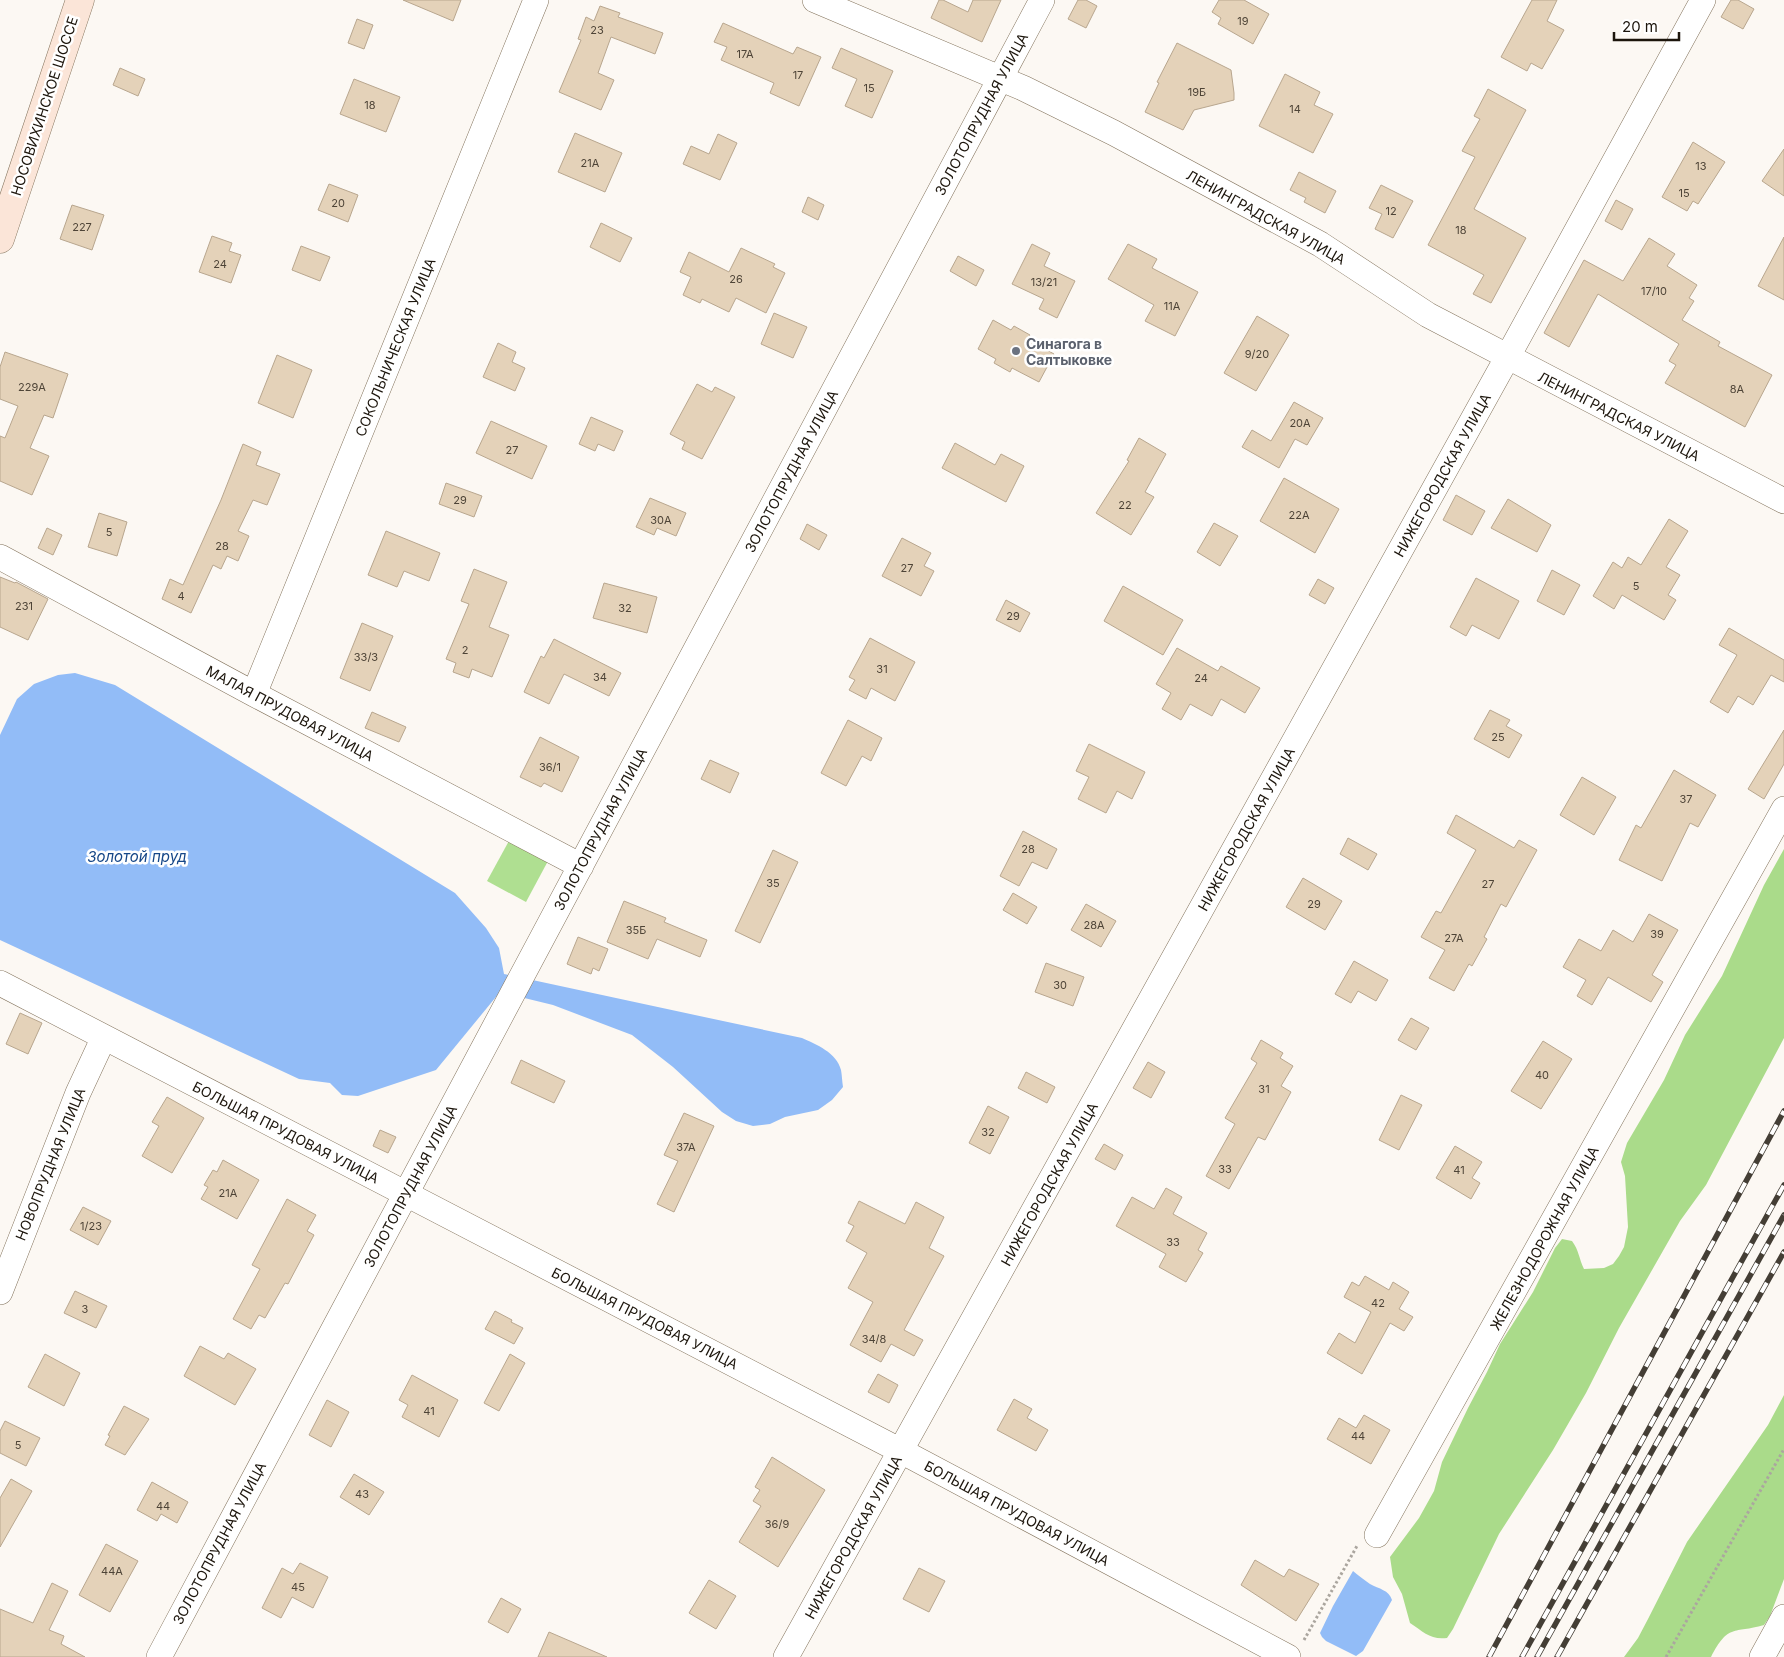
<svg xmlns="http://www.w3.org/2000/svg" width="1784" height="1657" viewBox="0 0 1784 1657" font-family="Inter,sans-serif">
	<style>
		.green { fill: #afdf91 }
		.forest { fill: #aadb8a }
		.water { fill: #92bcf7 }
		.building { fill: #e4d2b9; stroke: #b8a68e }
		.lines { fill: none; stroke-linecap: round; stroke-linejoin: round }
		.minor-casing { stroke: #83735c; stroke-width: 26 }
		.secondary-casing { stroke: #83735c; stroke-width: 29 }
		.path { stroke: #aba69f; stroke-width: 3; stroke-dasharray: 2.5 2.5; stroke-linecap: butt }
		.minor { stroke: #fff; stroke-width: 25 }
		.secondary { stroke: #fbe5d8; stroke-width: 28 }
		.rail-casing { stroke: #443e35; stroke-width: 5.5 }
		.rail { stroke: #fff; stroke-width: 4; stroke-dasharray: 11; stroke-linecap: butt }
		.worship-dot { fill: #6b7280; stroke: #fff; stroke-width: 2 }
		.labels { text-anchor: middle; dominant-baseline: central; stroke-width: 5; stroke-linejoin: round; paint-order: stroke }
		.number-label { font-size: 11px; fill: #4e4437 }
		.street-label { font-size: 14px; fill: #1c150c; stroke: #fff }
		.worship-label { font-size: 14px; font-weight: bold; fill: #5b616d; stroke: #fff; text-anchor: start }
		.water-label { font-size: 15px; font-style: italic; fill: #164788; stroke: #fff }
	</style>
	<rect width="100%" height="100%" fill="#fcf8f3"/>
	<path class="green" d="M510 839 548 861 526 902 487 881Z"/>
	<path class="forest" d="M1784 849V1038L1706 1185 1680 1221 1619 1328 1586 1393 1553 1450 1499 1534 1453 1629 1447 1638C1430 1640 1424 1632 1410 1623L1402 1594 1393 1577 1390 1557 1419 1518 1434 1491 1442 1462 1468 1408 1487 1372 1500 1344 1533 1292 1555 1248 1562 1239 1572 1241C1579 1250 1579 1259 1584 1269L1604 1268 1613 1264 1619 1256 1624 1247 1628 1227 1625 1176 1621 1162 1627 1143 1664 1080 1685 1035 1722 976 1764 885Z
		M1784 1395V1579L1770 1616 1764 1625C1733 1634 1729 1623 1711 1657H1624L1638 1638 1648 1619 1687 1542 1768 1425Z"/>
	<path class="water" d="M75 673 115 685 455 893 486 928 499 948 504 974 802 1038C816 1044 837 1053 841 1070 842 1075 842 1081 843 1087L832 1100 818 1110 785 1117 770 1124 753 1126 736 1121 722 1112 673 1067 632 1035 553 1005 500 992 436 1070 358 1096 342 1095 330 1083 299 1079 0 940V735L17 699 34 684 58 675Z
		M1353 1571C1358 1575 1364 1580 1370 1584 1379 1589 1389 1590 1392 1600L1363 1651 1356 1656 1326 1641 1322 1637 1320 1633 1333 1606Z"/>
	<path class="building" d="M403 0H461L453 21Z
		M939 0H943L968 12 973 0H1001L982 42 931 18Z
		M1078 0H1086L1097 6 1086 28 1068 19Z
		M1219 0H1244L1269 14 1253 44 1218 24 1221 18 1212 12Z
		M1532 0H1557L1547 21 1564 30 1542 69 1531 63 1527 71 1501 57Z
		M1731 0H1738L1754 9 1743 29 1721 17Z
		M600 6 620 13 618 17 663 33 655 54 611 37 598 73 614 80 601 110 559 92 581 40 578 39 586 17 594 21Z
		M357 19 373 25 364 49 348 43Z
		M723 23 793 54 797 47 821 57 799 106 770 93 774 83 721 60 727 47 714 42Z
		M1177 43 1231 70 1234 93V100L1194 110 1183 130 1145 112 1159 83 1157 82Z
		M841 48 893 71 872 118 845 106 857 79 832 68Z
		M120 68 145 79 138 96 113 85Z
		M1285 74 1320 92 1314 105 1333 114 1313 153 1259 126Z
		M354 79 400 97 386 132 340 114Z
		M1488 89 1526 110 1474 209 1526 238 1491 303 1473 294 1484 275 1428 245 1475 157 1462 151 1480 119 1474 116Z
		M575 133 622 153 605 192 558 172Z
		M718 134 737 143 720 180 683 164 691 146 709 154Z
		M1693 142 1725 162 1698 204 1693 201 1687 211 1662 197Z
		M1784 149V196L1762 181Z
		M1299 172 1336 191 1325 213 1304 202 1306 198 1290 190Z
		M329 184 358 195 348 222 318 210Z
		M1381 185 1413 201 1393 238 1375 229 1382 214 1369 208Z
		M808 197 824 205 818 220 802 212Z
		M1616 200 1633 209 1622 230 1605 221Z
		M72 205 104 215 92 250 60 239Z
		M601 223 632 238 620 262 590 247Z
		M212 236 232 243 229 251 241 255 231 283 199 272Z
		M1784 237V300L1758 286Z
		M1649 238 1675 254 1667 266 1697 285 1689 298 1694 301 1682 320 1720 342 1718 346 1772 375 1745 427 1665 383 1676 365 1669 361 1679 344 1598 294 1569 347 1544 333 1584 260 1623 281Z
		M1032 244 1050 253 1044 266 1075 281 1057 318 1039 309 1044 299 1012 284Z
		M1128 244 1157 259 1152 268 1198 292 1175 336 1145 321 1154 305 1108 279Z
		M301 246 330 257 320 281 292 270Z
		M741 248 775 264 773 267 785 273 766 313 736 298 729 312 702 299 700 303 683 295 691 277 680 272 689 252 729 272Z
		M958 256 984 270 976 286 950 271Z
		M774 313 807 327 793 358 761 344Z
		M1257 316 1289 335 1256 391 1224 373Z
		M993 320 1011 330 1014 326 1030 335 1027 339 1054 354 1039 382 1012 368 1010 372 994 363 996 359 978 349Z
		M498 343 516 352 512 362 525 368 515 391 483 377Z
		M5 352 68 374 53 418 44 415 30 448 49 456 32 495 0 481V436L5 438 18 406 0 399V367Z
		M277 355 312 370 293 418 258 403Z
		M697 384 712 392 715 387 735 397 702 459 682 449 685 442 670 434Z
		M1294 402 1323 418 1307 445 1295 439 1279 468 1242 447 1252 430 1271 441Z
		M591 417 623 431 614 451 598 444 595 451 579 444Z
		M491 421 547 446 532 479 476 453Z
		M1139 438 1166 454 1145 492 1154 497 1131 535 1096 513 1129 461 1127 460Z
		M955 443 995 465 1001 454 1024 466 1006 502 942 468Z
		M243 444 261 452 256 465 280 474 267 505 253 500 238 531 249 536 238 561 227 556 221 569 213 565 191 613 162 599 170 579 183 585 221 500Z
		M1284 478 1339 509 1315 553 1260 521Z
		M446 483 482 496 474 517 439 504Z
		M1456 495 1485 511 1472 535 1443 520Z
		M650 498 686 513 676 536 657 528 654 535 636 527Z
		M1508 499 1551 525 1537 552 1491 528Z
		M99 513 127 522 117 556 88 547Z
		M1669 519 1688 531 1666 567 1680 575 1668 595 1676 600 1664 620 1622 595 1614 609 1593 596 1613 562 1622 568 1628 557 1641 565Z
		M1214 523 1238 536 1220 566 1197 552Z
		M807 524 827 535 819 550 800 539Z
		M47 528 62 535 53 555 38 548Z
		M386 531 440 553 429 581 404 571 397 587 368 575Z
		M902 538 931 553 924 566 934 571 921 596 882 576Z
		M474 569 507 582 489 627 509 635 492 677 472 669 469 678 453 672 456 663 446 659 469 604 461 601Z
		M1552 570 1580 585 1564 615 1537 601Z
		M0 577 15 583 16 582 48 599 28 640 0 627Z
		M1476 578 1519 601 1499 639 1472 625 1466 636 1450 627Z
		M1318 579 1334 588 1325 604 1309 595Z
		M604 583 657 597 647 633 593 618Z
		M1123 586 1183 620 1163 655 1104 621Z
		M1006 600 1030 613 1020 632 996 620Z
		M362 623 393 636 370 691 340 678Z
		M1729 628 1784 660V682L1771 675 1753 705 1738 696 1728 713 1710 702 1737 655 1719 645Z
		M870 638 915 662 895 701 871 688 866 699 849 690 855 680 849 677Z
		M554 639 621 673 609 696 564 674 549 704 524 692 541 656 544 658Z
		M1177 648 1218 671 1221 666 1260 688 1245 713 1221 699 1212 716 1190 704 1181 720 1162 709 1171 693 1156 684Z
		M1490 710 1510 720 1506 726 1522 735 1509 758 1474 739Z
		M372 712 406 727 399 742 365 728Z
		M848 720 882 738 871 761 862 756 846 786 821 773Z
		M1784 730V764L1764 799 1748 789Z
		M540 737 579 757 562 792 544 783 541 787 520 777Z
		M1089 744 1145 772 1132 799 1117 791 1106 813 1078 799 1089 777 1076 771Z
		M710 760 739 773 730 793 701 779Z
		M1674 770 1716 795 1698 827 1690 823 1662 881 1619 860 1636 825 1641 828Z
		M1582 777 1616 797 1594 835 1560 815Z
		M1456 815 1514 848 1519 840 1537 850 1506 907 1501 904 1484 937 1487 939 1472 966 1469 964 1454 991 1429 978 1445 950 1421 937 1436 911 1441 913 1476 850 1447 833Z
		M1023 831 1057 849 1047 869 1032 862 1019 886 1000 876Z
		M1348 838 1377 854 1368 870 1340 854Z
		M773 850 798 862 760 943 735 931Z
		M1303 878 1342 901 1325 930 1286 907Z
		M1013 893 1037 907 1027 924 1003 910Z
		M624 901 666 918 664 922 707 940 700 957 657 939 648 959 607 942Z
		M1086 904 1116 921 1101 947 1071 930Z
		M1649 914 1678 930 1652 975 1663 982 1651 1002 1608 977 1592 1005 1577 996 1586 980 1563 967 1579 939 1601 951 1613 930 1633 942Z
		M578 937 608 949 599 971 593 968 591 974 567 964Z
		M1354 961 1388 980 1376 1001 1358 991 1351 1003 1335 994Z
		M1046 963 1084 977 1073 1006 1035 992Z
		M20 1013 42 1023 28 1054 6 1044Z
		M1411 1018 1429 1028 1416 1050 1398 1040Z
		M1261 1040 1283 1053 1280 1058 1293 1066 1281 1086 1291 1092 1265 1140 1258 1137 1229 1189 1206 1176 1235 1124 1225 1118 1257 1063 1251 1059Z
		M1543 1041 1572 1059 1541 1109 1511 1091Z
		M521 1060 565 1081 554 1103 511 1083Z
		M1148 1062 1165 1072 1151 1098 1133 1088Z
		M1026 1072 1055 1087 1047 1103 1018 1088Z
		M1401 1095 1422 1105 1399 1150 1379 1140Z
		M167 1097 204 1118 172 1173 142 1156 159 1126 152 1122Z
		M988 1106 1009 1117 990 1154 969 1143Z
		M684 1113 714 1126 674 1212 657 1204 678 1161 664 1155Z
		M380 1130 396 1137 388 1153 373 1146Z
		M1104 1144 1123 1155 1115 1170 1095 1159Z
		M1455 1146 1482 1162 1472 1178 1480 1183 1471 1199 1436 1178Z
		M223 1160 259 1180 237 1219 201 1199 208 1187 204 1185 213 1170 217 1172Z
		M1166 1188 1182 1197 1173 1214 1207 1233 1198 1250 1203 1253 1186 1282 1159 1267 1166 1254 1116 1226 1132 1197 1154 1209Z
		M287 1199 316 1215 307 1231 314 1235 288 1284 285 1283 265 1318 259 1315 251 1329 233 1319 260 1269 252 1265Z
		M859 1201 905 1224 916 1202 944 1217 929 1248 944 1256 904 1330 923 1340 914 1356 891 1344 881 1362 850 1345 873 1302 848 1288 867 1253 846 1241 854 1226 848 1223Z
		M83 1207 111 1221 98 1245 70 1230Z
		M1365 1276 1389 1290 1393 1282 1409 1292 1399 1309 1413 1317 1404 1331 1390 1323 1362 1374 1327 1353 1339 1333 1355 1343 1371 1312 1344 1297 1352 1282 1359 1286Z
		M75 1291 107 1306 96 1328 64 1313Z
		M495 1311 512 1320 511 1322 523 1328 514 1344 485 1329Z
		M200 1346 224 1359 228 1353 256 1369 235 1405 184 1376Z
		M45 1354 80 1373 64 1406 28 1387Z
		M510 1354 525 1363 499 1411 484 1403Z
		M878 1374 898 1385 889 1403 868 1392Z
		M412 1375 458 1400 439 1437 402 1417 408 1405 399 1400Z
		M1014 1399 1032 1409 1027 1418 1048 1430 1036 1451 997 1430Z
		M327 1400 349 1412 331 1447 309 1435Z
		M124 1406 149 1419 125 1455 105 1445 110 1436 108 1435Z
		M1364 1415 1390 1430 1371 1464 1327 1439 1339 1418 1356 1428Z
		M5 1421 40 1438 26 1466 0 1453V1431Z
		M772 1457 825 1490 778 1567 739 1542 761 1506 753 1501 760 1490 755 1487Z
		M354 1474 384 1492 369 1515 340 1497Z
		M11 1479 32 1491 0 1547V1498Z
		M152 1482 188 1502 177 1523 161 1514 157 1521 137 1510Z
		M106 1544 138 1561 110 1612 79 1595Z
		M1255 1560 1284 1577 1289 1569 1319 1584 1296 1621 1241 1585Z
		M300 1563 328 1577 313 1608 292 1597 281 1618 262 1608 282 1568 293 1574Z
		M919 1568 945 1581 929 1612 903 1599Z
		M709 1580 736 1596 716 1629 689 1613Z
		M52 1583 68 1591 49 1630 64 1636 61 1644 85 1657H0V1609L33 1623Z
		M501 1598 521 1609 508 1633 488 1622Z
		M549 1632 607 1657H538Z"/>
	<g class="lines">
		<g class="minor-casing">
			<path id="minor" d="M815 0 1023 88 1114 133 1320 244 1428 315 1784 501
				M0 557 254 694 581 866
				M254 694 536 0
				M0 983 901 1451 1288 1657
				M0 1292 78 1093 104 1037
				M1377 1535 1784 809
				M159 1657 1042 0
				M786 1657 1507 358 1703 0
				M1762 1657 1784 1617"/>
		</g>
		<g class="secondary-casing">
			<path id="secondary" d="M0 239 80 0"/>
		</g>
		<path class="path" d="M1304 1640 1357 1546
			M1666 1657 1784 1449"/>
		<use href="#minor" class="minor"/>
		<use href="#secondary" class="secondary"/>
		<g class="rail-casing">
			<path id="rail" d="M1489 1657 1784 1111
				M1522 1657 1784 1185
				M1537 1657 1784 1215
				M1557 1657 1784 1252"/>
		</g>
		<use href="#rail" class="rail"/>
	</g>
	<circle class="worship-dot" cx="1016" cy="351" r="5"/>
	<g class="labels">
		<g class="number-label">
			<text x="1243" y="21">19</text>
			<text x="597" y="30">23</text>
			<text x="745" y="54">17А</text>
			<text x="798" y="75">17</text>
			<text x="869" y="88">15</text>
			<text x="1197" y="92">19Б</text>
			<text x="370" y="105">18</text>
			<text x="1295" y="109">14</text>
			<text x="590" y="163">21А</text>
			<text x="1701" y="166">13</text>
			<text x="1684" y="193">15</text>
			<text x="338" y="203">20</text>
			<text x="1391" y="211">12</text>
			<text x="82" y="227">227</text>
			<text x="1461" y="230">18</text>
			<text x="220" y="264">24</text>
			<text x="736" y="279">26</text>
			<text x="1044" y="282">13/21</text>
			<text x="1654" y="291">17/10</text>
			<text x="1172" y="306">11А</text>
			<text x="1257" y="354">9/20</text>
			<text x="32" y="387">229А</text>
			<text x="1737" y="389">8А</text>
			<text x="1300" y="423">20А</text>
			<text x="512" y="450">27</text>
			<text x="460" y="500">29</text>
			<text x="1125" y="505">22</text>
			<text x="1299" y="515">22А</text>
			<text x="661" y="520">30А</text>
			<text x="109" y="532">5</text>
			<text x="222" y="546">28</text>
			<text x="907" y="568">27</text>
			<text x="1636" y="586">5</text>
			<text x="181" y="596">4</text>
			<text x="24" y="606">231</text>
			<text x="625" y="608">32</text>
			<text x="1013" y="616">29</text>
			<text x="465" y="650">2</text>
			<text x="366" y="657">33/3</text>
			<text x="882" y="669">31</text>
			<text x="600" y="677">34</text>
			<text x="1201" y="678">24</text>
			<text x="1498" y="737">25</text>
			<text x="550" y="767">36/1</text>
			<text x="1686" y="799">37</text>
			<text x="1028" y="849">28</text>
			<text x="773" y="883">35</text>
			<text x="1488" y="884">27</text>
			<text x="1314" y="904">29</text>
			<text x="1094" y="925">28А</text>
			<text x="636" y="930">35Б</text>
			<text x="1657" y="934">39</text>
			<text x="1454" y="938">27А</text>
			<text x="1060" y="985">30</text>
			<text x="1542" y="1075">40</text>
			<text x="1264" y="1089">31</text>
			<text x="988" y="1132">32</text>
			<text x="686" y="1147">37А</text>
			<text x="1225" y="1169">33</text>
			<text x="1459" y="1170">41</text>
			<text x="228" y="1193">21А</text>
			<text x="91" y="1226">1/23</text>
			<text x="1173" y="1242">33</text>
			<text x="1378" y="1303">42</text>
			<text x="85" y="1309">3</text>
			<text x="874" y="1339">34/8</text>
			<text x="429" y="1411">41</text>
			<text x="1358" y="1436">44</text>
			<text x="18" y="1445">5</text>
			<text x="362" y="1494">43</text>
			<text x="163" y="1506">44</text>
			<text x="777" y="1524">36/9</text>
			<text x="112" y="1571">44А</text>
			<text x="298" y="1587">45</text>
		</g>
		<g class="street-label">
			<text transform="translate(44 106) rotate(-72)">НОСОВИХИНСКОЕ ШОССЕ</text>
			<text transform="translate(981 114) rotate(-62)">ЗОЛОТОПРУДНАЯ УЛИЦА</text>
			<text transform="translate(1266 217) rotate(29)">ЛЕНИНГРАДСКАЯ УЛИЦА</text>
			<text transform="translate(395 347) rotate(-68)">СОКОЛЬНИЧЕСКАЯ УЛИЦА</text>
			<text transform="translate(1619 416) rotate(27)">ЛЕНИНГРАДСКАЯ УЛИЦА</text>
			<text transform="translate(791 471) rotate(-62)">ЗОЛОТОПРУДНАЯ УЛИЦА</text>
			<text transform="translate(1442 475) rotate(-61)">НИЖЕГОРОДСКАЯ УЛИЦА</text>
			<text transform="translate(290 713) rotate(28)">МАЛАЯ ПРУДОВАЯ УЛИЦА</text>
			<text transform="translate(600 829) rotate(-62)">ЗОЛОТОПРУДНАЯ УЛИЦА</text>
			<text transform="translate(1246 829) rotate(-61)">НИЖЕГОРОДСКАЯ УЛИЦА</text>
			<text transform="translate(286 1132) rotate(27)">БОЛЬШАЯ ПРУДОВАЯ УЛИЦА</text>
			<text transform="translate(50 1164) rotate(-68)">НОВОПРУДНАЯ УЛИЦА</text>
			<text transform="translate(1049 1184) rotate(-61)">НИЖЕГОРОДСКАЯ УЛИЦА</text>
			<text transform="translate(410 1186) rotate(-62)">ЗОЛОТОПРУДНАЯ УЛИЦА</text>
			<text transform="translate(1544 1238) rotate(-61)">ЖЕЛЕЗНОДОРОЖНАЯ УЛИЦА</text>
			<text transform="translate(645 1318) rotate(27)">БОЛЬШАЯ ПРУДОВАЯ УЛИЦА</text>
			<text transform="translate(1017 1513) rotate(28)">БОЛЬШАЯ ПРУДОВАЯ УЛИЦА</text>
			<text transform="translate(853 1537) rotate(-61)">НИЖЕГОРОДСКАЯ УЛИЦА</text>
			<text transform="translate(219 1543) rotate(-62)">ЗОЛОТОПРУДНАЯ УЛИЦА</text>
		</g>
		<g class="worship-label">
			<text x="1026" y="343">Синагога в<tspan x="1026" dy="16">Салтыковке</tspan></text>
		</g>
		<g class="water-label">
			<text x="137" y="856">Золотой пруд</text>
		</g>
	</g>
	<path d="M1614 32v8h65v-8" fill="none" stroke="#1c150c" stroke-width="2.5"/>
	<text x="1622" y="32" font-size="15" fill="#1c150c" stroke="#ffffff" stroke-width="4" paint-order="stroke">20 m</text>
</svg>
